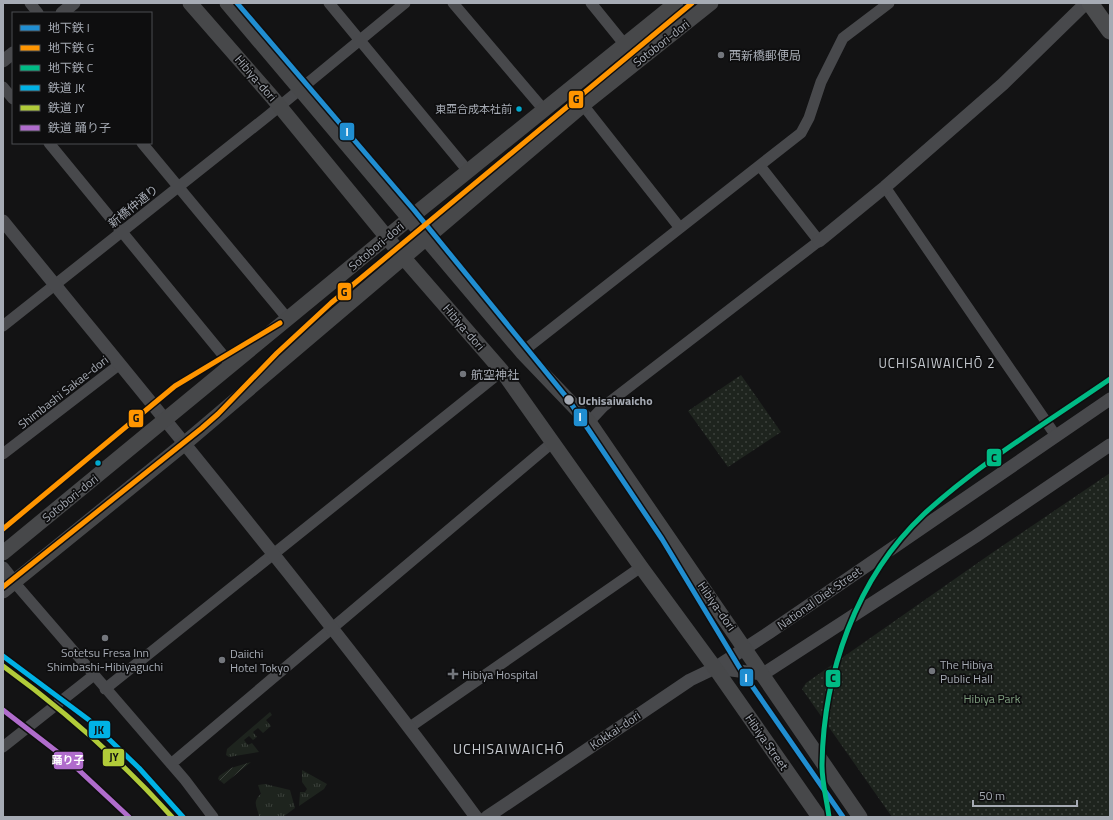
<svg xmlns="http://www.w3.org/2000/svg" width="1113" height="820" viewBox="0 0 1113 820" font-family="'Titillium Web','Noto Sans JP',sans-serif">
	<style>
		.grass { fill: url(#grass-tufts) }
		.park { fill: url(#park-dots) }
		.garden { fill: url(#garden-furrows) }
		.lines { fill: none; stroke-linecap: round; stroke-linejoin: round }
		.minor { stroke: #48494c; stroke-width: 11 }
		.tertiary { stroke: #48494c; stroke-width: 13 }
		.secondary { stroke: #47484a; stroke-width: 15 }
		.primary { stroke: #4b4c4e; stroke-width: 17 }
		.rail-1-casing { stroke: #0e0e0f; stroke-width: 8 }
		.rail-2-casing { stroke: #0e0e0f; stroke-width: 8 }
		.rail-3-casing { stroke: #0e0e0f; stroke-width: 8 }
		.rail-1 { stroke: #00b2e5; stroke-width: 5 }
		.rail-2 { stroke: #b1cb39; stroke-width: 5 }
		.rail-3 { stroke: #b06ccc; stroke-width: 5 }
		.metro-1-casing { stroke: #0e0e0f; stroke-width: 8 }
		.metro-2-casing { stroke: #0e0e0f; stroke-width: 8 }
		.metro-3-casing { stroke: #0e0e0f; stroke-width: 8 }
		.metro-1 { stroke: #208ed1; stroke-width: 5 }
		.metro-2 { stroke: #ff9500; stroke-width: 5 }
		.metro-3 { stroke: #00bb85; stroke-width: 5 }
		.poi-dot { fill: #73767c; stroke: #0e0e0f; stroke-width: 1.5 }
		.bus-dot { fill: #00a9ce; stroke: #0e0e0f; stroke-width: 1.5 }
		.stop-dot { fill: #a6abb4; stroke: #0e0e0f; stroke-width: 1.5 }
		.labels { text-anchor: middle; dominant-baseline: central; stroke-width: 3.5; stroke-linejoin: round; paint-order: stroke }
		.bus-label { font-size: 11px; fill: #a6abb4; stroke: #0e0e0f; text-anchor: end }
		.street-label { font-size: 12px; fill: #a6abb4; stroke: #0e0e0f }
		.poi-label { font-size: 12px; fill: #a6abb4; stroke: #0e0e0f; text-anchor: start }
		.stop-label { font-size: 12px; font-weight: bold; fill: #a6abb4; stroke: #0e0e0f; text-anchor: start }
		.park-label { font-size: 12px; fill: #7e9d7e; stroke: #0e0e0f }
		.neighbourhood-label { font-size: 13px; letter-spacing: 1px; fill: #c6cad0; stroke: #0e0e0f }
		.quarter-label { font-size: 14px; letter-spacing: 1px; fill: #c6cad0; stroke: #0e0e0f }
		.line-badge { stroke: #0e0e0f; stroke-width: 1.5 }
		.badge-label { font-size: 11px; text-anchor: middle; font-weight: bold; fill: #fff }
		.pale-badge-label { font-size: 11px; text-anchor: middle; font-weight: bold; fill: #111 }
	</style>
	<defs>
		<pattern id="grass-tufts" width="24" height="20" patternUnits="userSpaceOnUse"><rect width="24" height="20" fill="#1e241e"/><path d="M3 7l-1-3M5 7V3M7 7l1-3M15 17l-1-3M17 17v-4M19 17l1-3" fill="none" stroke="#3c413c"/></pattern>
		<pattern id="park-dots" width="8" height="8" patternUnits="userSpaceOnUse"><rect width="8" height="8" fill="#1e241e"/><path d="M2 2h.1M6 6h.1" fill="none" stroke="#3c413c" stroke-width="1.8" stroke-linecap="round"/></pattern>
		<pattern id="garden-furrows" width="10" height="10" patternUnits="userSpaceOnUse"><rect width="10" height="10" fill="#1e241e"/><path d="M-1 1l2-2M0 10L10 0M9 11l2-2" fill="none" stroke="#3c413c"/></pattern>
	</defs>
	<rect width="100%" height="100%" fill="#131314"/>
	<path class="grass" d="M270 712 272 715 266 720 271 726 263 733 258 728 253 732 257 737 253 740 249 736 244 740 248 745 252 743 259 752 229 757 226 755 227 749Z
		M302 770 327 784 324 789 299 806 300 792H305L307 789 302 782Z
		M265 784 290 790 295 808 283 817H259C258 808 251 802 261 794L258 785Z"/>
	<path class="park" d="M741 375 781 432 728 467 688 411Z
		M1110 473V817H892L802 689 806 683 989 555Z"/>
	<path class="garden" d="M251 762 224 784 218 779 219 776 231 768Z"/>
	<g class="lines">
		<path class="minor" d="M30 3 38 13
			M329 3 468 171
			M453 3 544 110
			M591 3 625 45
			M3 87 13 99
			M583 105 680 228
			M49 143 232 366
			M142 143 288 319
			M885 187 1056 436
			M3 326 269 115 405 3
			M522 352 801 133 809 118 821 82 843 38 889 3
			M589 422 603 407 819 241 760 166
			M3 454 120 364
			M14 582 185 780 213 817
			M105 689 502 371
			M410 727 641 567
			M3 747 94 675
			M171 764 553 442"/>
		<path class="tertiary" d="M62 13 74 3
			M3 61 13 53
			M3 221C163 418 326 613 476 817
			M819 241 885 187 1003 84 1086 3
			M3 568 14 582
			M715 668 763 674 976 536 1110 445
			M487 817 690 680 715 668 770 632 1110 399"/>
		<path class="secondary" d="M190 3 272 97 403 257 502 371 641 567 715 668 819 817
			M227 3 522 352 589 422 860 817
			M3 553 410 218 676 3
			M3 591 184 444 583 105 711 3"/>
		<path class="primary" d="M1090 3 1110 31"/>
		<g class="rail-1-casing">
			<path id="rail-1" d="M3 656 89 720 139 768 183 817"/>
		</g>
		<g class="rail-2-casing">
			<path id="rail-2" d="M3 666C65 711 121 760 172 817"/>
		</g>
		<g class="rail-3-casing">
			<path id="rail-3" d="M3 710 69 761 129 817"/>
		</g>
		<use href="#rail-1" class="rail-1"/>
		<use href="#rail-2" class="rail-2"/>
		<use href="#rail-3" class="rail-3"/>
		<g class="metro-1-casing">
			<path id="metro-1" d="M237 3 414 210 568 399 662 539 741 670 843 817"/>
		</g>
		<g class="metro-2-casing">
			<path id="metro-2" d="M3 529 175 386 280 323
				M3 587 202 428 218 414 277 353 331 303 692 3"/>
		</g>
		<g class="metro-3-casing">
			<path id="metro-3" d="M829 817C827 801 822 783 822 766 823 674 856 578 924 514 978 464 1049 421 1110 379"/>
		</g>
		<use href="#metro-1" class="metro-1"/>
		<use href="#metro-2" class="metro-2"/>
		<use href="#metro-3" class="metro-3"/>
	</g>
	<g class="poi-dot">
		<circle cx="721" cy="55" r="4"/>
		<circle cx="463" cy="374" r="4"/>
		<circle cx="105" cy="638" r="4"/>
		<circle cx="222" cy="660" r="4"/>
		<circle cx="932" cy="671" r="4"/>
		<path d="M451 668h4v4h4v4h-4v4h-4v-4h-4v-4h4z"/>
	</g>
	<g class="bus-dot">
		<circle cx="519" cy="109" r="3.5"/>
		<circle cx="98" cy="463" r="3.5"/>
	</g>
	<circle class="stop-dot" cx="569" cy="400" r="5.5"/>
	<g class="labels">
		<g class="bus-label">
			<text x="512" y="109">東亞合成本社前</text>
		</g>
		<g class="street-label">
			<text transform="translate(661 43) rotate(-38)">Sotobori-dori</text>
			<text transform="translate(256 78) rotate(49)">Hibiya-dori</text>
			<text transform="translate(133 206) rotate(-39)">新橋仲通り</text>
			<text transform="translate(376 246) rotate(-40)">Sotobori-dori</text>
			<text transform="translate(464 327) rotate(49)">Hibiya-dori</text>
			<text transform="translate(63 392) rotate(-38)">Shimbashi Sakae-dori</text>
			<text transform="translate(70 498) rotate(-39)">Sotobori-dori</text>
			<text transform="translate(819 598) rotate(-35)">National Diet Street</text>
			<text transform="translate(717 606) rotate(55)">Hibiya-dori</text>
			<text transform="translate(615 730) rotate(-34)">Kokkai-dori</text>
			<text transform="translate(767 742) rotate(55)">Hibiya Street</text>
		</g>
		<g class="poi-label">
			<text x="729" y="55">西新橋郵便局</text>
			<text x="471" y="374">航空神社</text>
			<text x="105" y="652" text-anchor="middle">Sotetsu Fresa Inn<tspan x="105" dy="14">Shimbashi-Hibiyaguchi</tspan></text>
			<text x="230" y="653">Daiichi<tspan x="230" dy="14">Hotel Tokyo</tspan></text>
			<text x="940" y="664">The Hibiya<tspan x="940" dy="14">Public Hall</tspan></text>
			<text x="462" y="674">Hibiya Hospital</text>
		</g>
		<g class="stop-label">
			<text x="578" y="400">Uchisaiwaicho</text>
		</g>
		<g class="park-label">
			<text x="992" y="698">Hibiya Park</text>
		</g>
		<g class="neighbourhood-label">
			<text x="937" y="363">UCHISAIWAICHŌ 2</text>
		</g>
		<g class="quarter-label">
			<text x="509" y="748">UCHISAIWAICHŌ</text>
		</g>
	</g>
	<g class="line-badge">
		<rect x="568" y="90" width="16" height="19" rx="4" fill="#ff9500"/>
		<rect x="339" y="122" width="16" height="19" rx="4" fill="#208ed1"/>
		<rect x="337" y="282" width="15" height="19" rx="4" fill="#ff9500"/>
		<rect x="573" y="408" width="15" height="19" rx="4" fill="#208ed1"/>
		<rect x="128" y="409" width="16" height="19" rx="4" fill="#ff9500"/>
		<rect x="986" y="448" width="16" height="19" rx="4" fill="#00bb85"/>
		<rect x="739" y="668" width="15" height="19" rx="4" fill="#208ed1"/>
		<rect x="825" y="669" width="16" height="19" rx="4" fill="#00bb85"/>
		<rect x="88" y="720" width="23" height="19" rx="4" fill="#00b2e5"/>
		<rect x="102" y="748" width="23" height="19" rx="4" fill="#b1cb39"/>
		<rect x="53" y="751" width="31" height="19" rx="4" fill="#b06ccc"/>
	</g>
	<g class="badge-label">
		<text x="347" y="136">I</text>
		<text x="580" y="421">I</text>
		<text x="746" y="682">I</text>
		<text x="68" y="764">踊り子</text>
	</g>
	<g class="pale-badge-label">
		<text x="576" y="103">G</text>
		<text x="344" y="296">G</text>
		<text x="136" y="422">G</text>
		<text x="994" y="462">C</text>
		<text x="833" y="682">C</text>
		<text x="99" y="734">JK</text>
		<text x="114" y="761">JY</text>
	</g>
	<rect width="1113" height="820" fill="none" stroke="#a6abb4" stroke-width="8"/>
	<rect x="12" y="12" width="140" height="132" fill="#0e0e0f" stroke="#4b4d51"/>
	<rect x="20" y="25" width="20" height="6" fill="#208ed1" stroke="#4b4d51"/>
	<text x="48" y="32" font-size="12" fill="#a6abb4">地下鉄 I</text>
	<rect x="20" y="45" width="20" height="6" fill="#ff9500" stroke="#4b4d51"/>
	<text x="48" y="52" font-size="12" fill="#a6abb4">地下鉄 G</text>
	<rect x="20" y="65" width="20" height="6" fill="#00bb85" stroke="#4b4d51"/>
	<text x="48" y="72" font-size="12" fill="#a6abb4">地下鉄 C</text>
	<rect x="20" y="85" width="20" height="6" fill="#00b2e5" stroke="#4b4d51"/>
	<text x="48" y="92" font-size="12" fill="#a6abb4">鉄道 JK</text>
	<rect x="20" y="105" width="20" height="6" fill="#b1cb39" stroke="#4b4d51"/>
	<text x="48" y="112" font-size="12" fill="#a6abb4">鉄道 JY</text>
	<rect x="20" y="125" width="20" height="6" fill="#b06ccc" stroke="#4b4d51"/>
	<text x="48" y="132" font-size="12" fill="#a6abb4">鉄道 踊り子</text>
	<path d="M973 800v6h104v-6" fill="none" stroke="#a6abb4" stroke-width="2"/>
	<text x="979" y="800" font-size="12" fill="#a6abb4" stroke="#0e0e0f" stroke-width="3" paint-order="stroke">50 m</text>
</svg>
